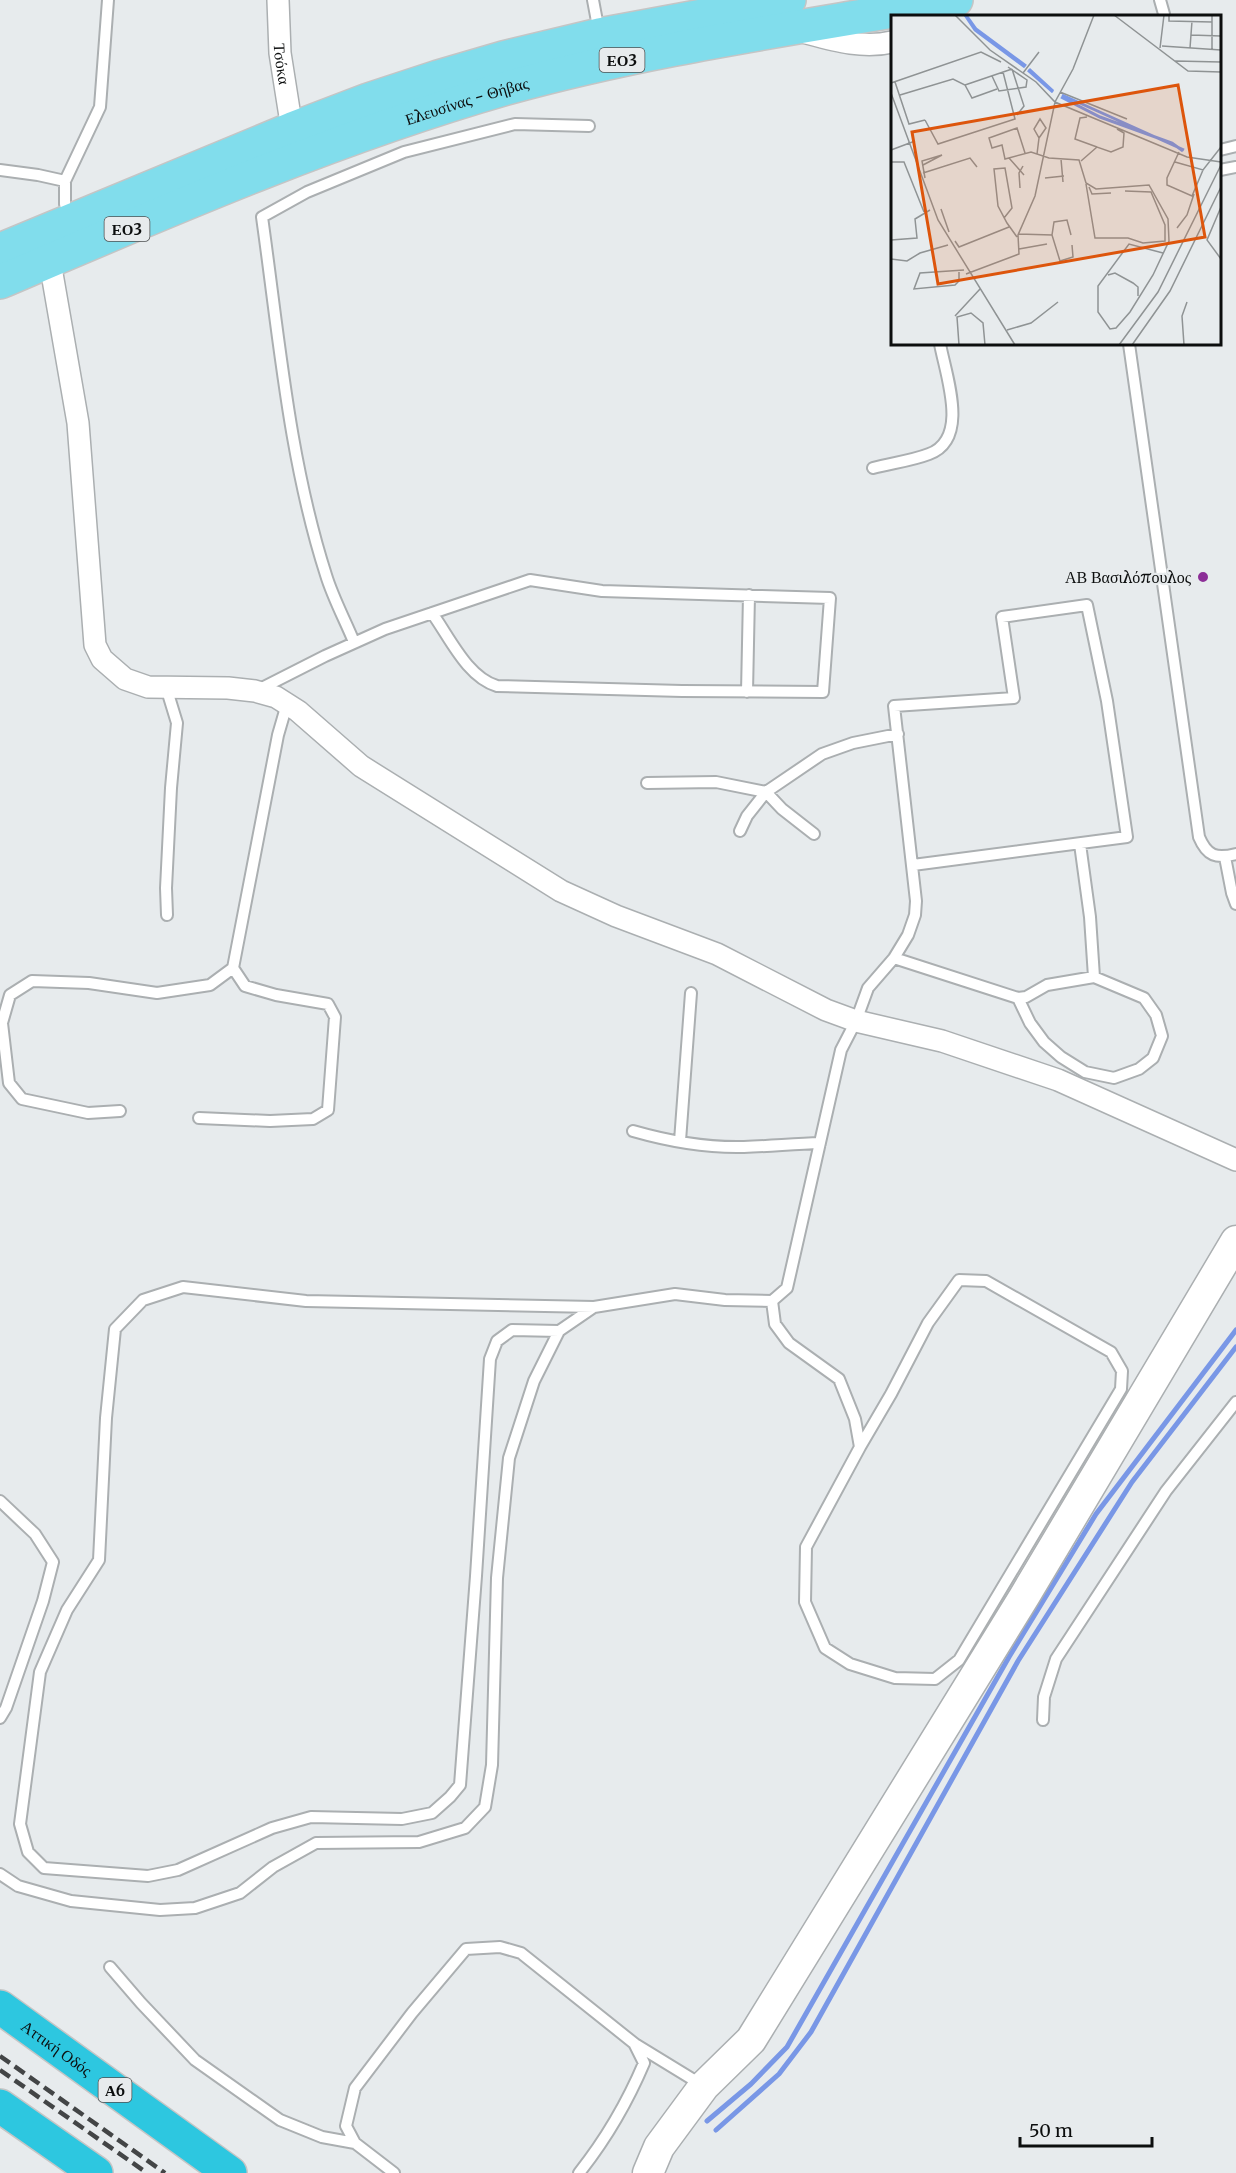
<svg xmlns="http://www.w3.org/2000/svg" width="1236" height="2173" viewBox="0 0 1236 2173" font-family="Merriweather,serif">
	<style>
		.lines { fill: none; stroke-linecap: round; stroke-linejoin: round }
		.stream { stroke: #7997e6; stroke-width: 5 }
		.lane-casing { stroke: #abafb1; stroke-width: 14 }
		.street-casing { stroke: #abafb1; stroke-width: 24 }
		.secondary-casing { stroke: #abafb1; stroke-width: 33 }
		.primary-casing { stroke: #c5c5c5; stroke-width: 36 }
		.highway-casing { stroke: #c5c5c5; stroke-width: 36 }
		.lane { stroke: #fff; stroke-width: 10 }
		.street { stroke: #fff; stroke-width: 21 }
		.secondary { stroke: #fff; stroke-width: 30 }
		.primary { stroke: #81ddec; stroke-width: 33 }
		.highway { stroke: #2dc7e0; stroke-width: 33 }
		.rail { stroke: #434546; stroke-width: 4.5; stroke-dasharray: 12 6; stroke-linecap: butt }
		.poi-dot { fill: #8c2e97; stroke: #e7ebed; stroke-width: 2 }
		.labels { text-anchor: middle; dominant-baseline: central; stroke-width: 4.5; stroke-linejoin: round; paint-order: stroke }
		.shield { fill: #e7ebed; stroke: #4e5051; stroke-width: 1.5 }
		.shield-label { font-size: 15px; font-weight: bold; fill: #0c0e0e }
		.street-label { font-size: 16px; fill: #0c0e0e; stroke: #e7ebed }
		.poi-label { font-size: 16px; fill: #0c0e0e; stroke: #e7ebed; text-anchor: end }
		.inset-river { fill: none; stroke: #7997e6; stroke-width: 3 }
		.inset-road { fill: none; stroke: #8f9394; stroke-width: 1.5 }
		.view { fill: #dd550c; fill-opacity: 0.15; stroke: #dd550c; stroke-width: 3 }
		.inset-edge { fill: none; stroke: #0c0e0e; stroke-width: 3 }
	</style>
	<rect width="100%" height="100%" fill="#e7ebed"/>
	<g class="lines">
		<path class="stream" d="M707 2121 751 2084 787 2047 1009 1657 1096 1514 1236 1330
			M716 2130 779 2074 811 2032 1018 1661 1132 1482 1236 1347"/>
		<g class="lane-casing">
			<path id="lane" d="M593 0 599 32
				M1160 0 1164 14
				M1220 150 1236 146
				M0 170 38 175 65 181
				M1220 170 1236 167
				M70 218 65 204V181L100 107 108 0
				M1129 344 1199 837C1207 856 1216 859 1236 854
				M873 468C891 463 911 461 929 454 970 439 946 376 940 344
				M354 642C345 620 333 598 326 575 289 460 279 337 262 217L307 192 404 152 515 124 589 126
				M166 687 177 723 171 788 166 888 167 915
				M258 690 325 656 385 629 530 580 602 591 830 598 823 692 682 691 497 686C467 677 450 638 432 613
				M747 692 749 595
				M647 783 716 782 766 792 782 809 814 834
				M740 831 747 816 766 792 822 754 853 743 898 734
				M1080 844 1090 917 1094 977
				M1225 857 1232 893 1236 904
				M894 958 1018 998 1026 997 1047 985 1094 977 1144 998 1156 1015 1162 1036 1153 1058 1139 1069 1114 1078 1085 1072 1061 1057 1044 1042 1030 1023 1018 998
				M120 1111 88 1113 22 1099 9 1083 2 1023 10 995 32 981 89 983 157 993 210 985 233 968 278 735 287 704
				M199 1118 270 1121 313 1119 328 1110 335 1017 328 1004 276 995 245 986 233 968
				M633 1131C668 1141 707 1148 744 1147 770 1146 794 1144 820 1143
				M680 1141 691 993
				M772 1301 775 1324 789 1343 839 1379 855 1419 860 1447 806 1547 805 1602 825 1648 850 1664 895 1678 935 1679 959 1660 1121 1389 1122 1371 1111 1352 986 1281 959 1280 928 1323 891 1394 860 1447
				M559 1331 512 1330 497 1341 490 1359 476 1576 460 1785 450 1797 432 1813 402 1819 311 1817 272 1828 178 1870 148 1876 44 1868 28 1852 20 1824 40 1672 67 1610 99 1560 106 1418 115 1329 143 1300 183 1287 306 1301 594 1307
				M0 1501 35 1534 53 1562 43 1601 6 1708 0 1718
				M1043 1720 1044 1697 1056 1659 1166 1491 1236 1402
				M0 1874 18 1886 71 1901 160 1910 195 1908 240 1893 273 1867 316 1843 419 1842 465 1828 485 1807 492 1765 497 1578 509 1458 534 1381 559 1331 594 1307 675 1294 725 1300 772 1301 787 1288 841 1050 856 1021 868 988 894 958 908 935 915 915 916 901 894 706 1014 698 1002 617 1087 605 1107 701 1127 837 913 865
				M110 1967 141 2003 195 2060 280 2120 322 2137 355 2143
				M394 2173 355 2143 346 2126 355 2088 412 2013 466 1949 500 1947 521 1953 635 2044 702 2085
				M579 2173C606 2139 627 2103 644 2063L635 2045"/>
		</g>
		<g class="street-casing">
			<g id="street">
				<path id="s1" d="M278 0 280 53 292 129"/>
				<path d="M803 32C833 40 862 49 892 42"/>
				<path d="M45 250 50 262 78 423 95 645 102 659 125 679 148 687 228 688 255 691 276 697 298 711 361 766 561 891 616 916 717 954 826 1010 856 1021 942 1041 1058 1080 1236 1160"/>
			</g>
		</g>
		<g class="secondary-casing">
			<path id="secondary" d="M648 2173 659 2147 704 2086 751 2040 1024 1597 1236 1241"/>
		</g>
		<g class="primary-casing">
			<g id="primary">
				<path d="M0 250 292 129 368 100 438 77 503 58 599 35 789 0"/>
				<path id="s2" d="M0 282C166 211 333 138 507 88 654 47 806 27 956 0"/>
			</g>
		</g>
		<g class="highway-casing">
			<g id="highway">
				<path id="s3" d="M0 2007 230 2173"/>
				<path d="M0 2106 96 2173"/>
			</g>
		</g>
		<use href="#lane" class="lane"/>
		<use href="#street" class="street"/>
		<use href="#secondary" class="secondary"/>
		<use href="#primary" class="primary"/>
		<use href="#highway" class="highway"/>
		<path class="rail" d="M0 2056 165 2173
			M0 2070 147 2173"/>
	</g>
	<circle class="poi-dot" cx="1203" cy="577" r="6"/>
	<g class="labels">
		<g class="shield">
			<rect x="599.5" y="48" width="45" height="24" rx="4.5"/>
			<rect x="104.5" y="217" width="45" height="24" rx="4.5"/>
			<rect x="98.5" y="2078" width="33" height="24" rx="4.5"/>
		</g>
		<g class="shield-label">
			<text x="622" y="60">ΕΟ3</text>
			<text x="127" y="229">ΕΟ3</text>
			<text x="115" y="2090">Α6</text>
		</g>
		<g class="street-label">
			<text stroke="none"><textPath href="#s1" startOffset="64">Τσόκα</textPath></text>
			<text stroke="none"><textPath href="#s2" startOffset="501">Ελευσίνας - Θήβας</textPath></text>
			<text stroke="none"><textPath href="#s3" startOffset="70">Αττική Οδός</textPath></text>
		</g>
		<g class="poi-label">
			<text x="1191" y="577">ΑΒ Βασιλόπουλος</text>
		</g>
	</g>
	<g transform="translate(891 15)">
		<rect width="330" height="330" fill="#e7ebed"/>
		<path class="inset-river" d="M74 0 84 15 134 52M75 0 85 14 135 51M138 54 162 76M137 55 162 77M171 80 293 135M170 82 209 102 281 128 292 136"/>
		<path class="inset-road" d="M64 0 99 35 145 67 164 87 296 142 330 147M223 0 297 56 330 57M278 0V6L321 7M300 20 330 21M271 31 330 35M269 33 273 0M299 33 301 6M321 35V0M284 46 330 47M121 54 133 91 126 100M132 58 148 37M101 61 108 76 135 72 136 65 117 52M4 67 18 109 34 105M0 68 90 37 110 47M74 70 121 54M169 77 236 104M0 78 47 205 124 330M9 80 62 64 74 70 81 83 106 74M196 102 189 103 184 124 206 132M34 105 47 129 124 104 112 57M0 135 24 126M288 137 276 163V170L301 181 312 155M134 138 126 113 98 123 101 133 111 130 114 144 140 137 158 143 188 145 195 168 205 174 258 170 277 204 278 226 262 260 239 297 225 313 219 314 207 297V271L238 229 272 238M146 139 148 123 143 114 149 104 155 113 148 123M118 143 133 160M170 144 172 167M190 146 206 132 220 137 232 132 233 118 226 114M0 147H13L33 197M284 147 312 155 330 132M32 150 51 140 31 146 34 163M32 158 79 143 86 152M154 163 173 161M195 169 204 223H237L252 228 274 226V210L260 177 234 176M198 172 201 179 220 178M129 173 128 158 132 151M330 192 316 225 330 244M50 194 58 217M113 203 121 193 114 153 103 154 107 191 116 208 126 222M286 213 296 200 303 179M127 219 161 220 169 246 182 242 181 230M161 220 163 207 176 205 180 220M0 225 26 223 24 204 39 195M64 226 68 232 118 212M128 234 156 229M0 244 16 246 29 238 57 230M68 257V266L64 270 23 274 29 258 73 255M75 259 128 239 127 220 144 181 164 87 182 54 203 0M217 260 224 258 242 268 247 272V281M64 301 89 274M116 315 140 308 167 287M68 330 66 302 80 298 92 308 94 330M228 330 267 277 330 150M241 330 279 276 330 172M293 330 291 301 296 287"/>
		<path class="view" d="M287 70 314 222 47 269 21 117Z"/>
		<rect width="330" height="330" class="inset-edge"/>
	</g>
	<path d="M1020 2137v9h132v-9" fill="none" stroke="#0c0e0e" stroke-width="3"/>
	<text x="1029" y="2137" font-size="18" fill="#0c0e0e" stroke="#e7ebed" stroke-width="4.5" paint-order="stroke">50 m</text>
</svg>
